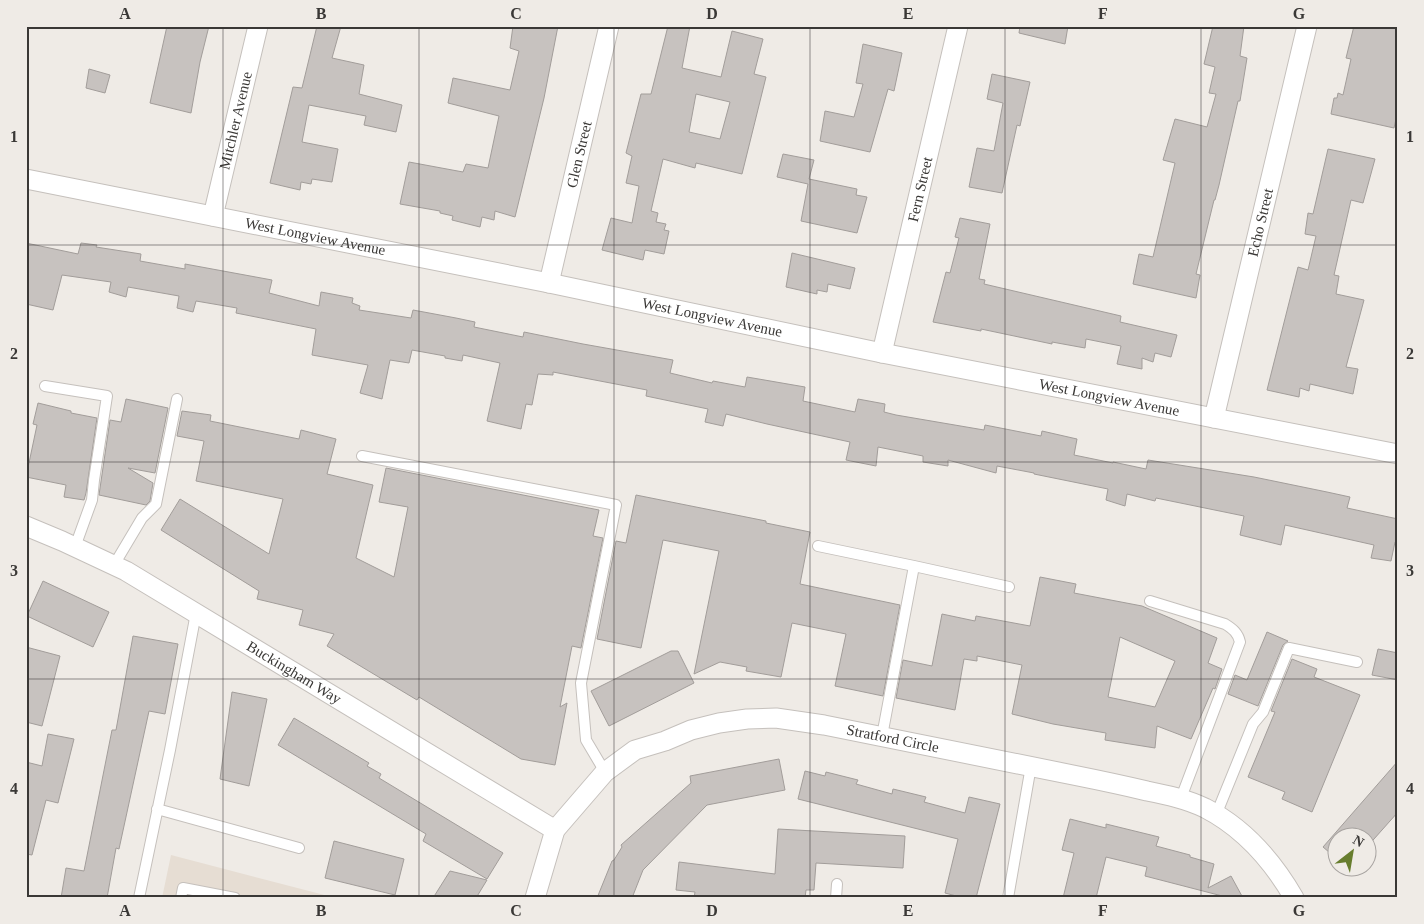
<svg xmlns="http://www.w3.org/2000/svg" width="1424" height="924" viewBox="0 0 1424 924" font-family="'Times New Roman',serif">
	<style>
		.built { fill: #e6ddd3 }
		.building { fill: #c7c2bf; stroke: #a29d9a; fill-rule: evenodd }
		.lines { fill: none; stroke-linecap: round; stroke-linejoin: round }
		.lane-casing { stroke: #c5c0bc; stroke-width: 12 }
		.street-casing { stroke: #c5c0bc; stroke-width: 21 }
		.lane { stroke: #fff; stroke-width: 10 }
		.street { stroke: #fff; stroke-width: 19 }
		.grid { fill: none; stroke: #3a3836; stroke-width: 1; stroke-opacity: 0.55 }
		.labels { text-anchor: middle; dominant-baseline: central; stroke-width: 4; stroke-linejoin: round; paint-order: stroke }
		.street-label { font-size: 15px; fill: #3a3836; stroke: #efebe6 }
		.neatline { fill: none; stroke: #3a3836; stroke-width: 2 }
		.grid-label { font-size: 16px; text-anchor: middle; font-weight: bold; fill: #3a3836 }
	</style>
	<rect width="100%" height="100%" fill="#efebe6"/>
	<path class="built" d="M171 855 336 898H162Z"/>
	<path class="building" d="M167 26H209L200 62 191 113 150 103Z
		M317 26H341L332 58 364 65 359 94 402 105 396 132 364 125 366 116 309 105 302 142 338 149 332 182 312 179 311 184 301 182 300 190 270 183 293 87 302 88Z
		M513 26H558L544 98 515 217 495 211 494 220 482 217 480 227 452 220 453 216 440 213V211L400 204 409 162 463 172 466 164 488 168 499 116 448 103 453 78 510 90 519 51 510 48Z
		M668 26H690L682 68 721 77 732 31 763 39 754 74 766 77 742 174 696 163 695 168 663 159 651 211 658 213 656 222 666 224 664 230 669 231 664 254 645 250 643 260 602 250 611 218 632 223 639 186 626 183 632 156 626 153 641 94H651ZM696 94 730 102 720 139 689 132Z
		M1020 26H1068L1065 44 1019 33Z
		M1213 26H1244L1240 56 1247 58 1240 101H1238L1219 185 1215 200H1214L1196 274 1200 275 1196 298 1133 284 1139 254 1153 257 1175 163 1163 160 1175 119 1207 127 1216 94 1209 93 1215 67 1204 64Z
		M1354 26H1398V110L1394 128 1331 114 1334 98H1337L1338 93 1343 95 1351 59 1346 58Z
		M863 44 902 53 894 91 888 89 870 152 820 141 825 111 854 117 863 84 856 83Z
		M89 69 110 75 105 93 86 88Z
		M992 74 1030 82 1020 126 1017 125 1002 193 969 187 977 148 994 151 1003 103 987 99Z
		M1328 149 1375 159 1363 203 1351 200 1334 275 1339 276 1336 294 1364 300 1346 367 1358 369 1353 394 1310 384 1309 391 1300 388 1299 397 1267 390 1298 267 1308 270 1316 236 1305 234 1308 213 1313 214Z
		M783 154 814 160 809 179 857 189 856 195 867 197 857 233 801 221 808 184 777 177Z
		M960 218 990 224 979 279 985 280 984 284 1121 316 1120 322 1177 335 1171 357 1155 353 1153 362 1142 358V369L1117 364 1121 346 1086 339 1085 348 1052 342V344L981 329V331L933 322 946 272 950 273 959 238 955 237Z
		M26 243 78 254 81 243 97 245 96 247 141 254 140 261 185 269V264L272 280 269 293 319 306 321 292 353 298 352 303 360 306 359 310 411 318 413 310 456 318 475 322 474 327 523 337 524 332 583 344 673 360 670 373 712 383 713 381 745 387 747 377 805 387 803 401 855 412 858 399 885 404 884 412 896 415 984 430 985 425 1041 436 1042 431 1077 439 1074 455 1113 463V462L1146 469 1148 460 1254 477 1327 492 1350 497 1347 508 1398 519V542H1395L1391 561 1371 558 1374 545 1285 525 1281 545 1240 535 1244 516 1156 498 1155 501 1127 494 1125 506 1106 500 1108 489 1034 474V473L997 466 996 473 948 460V466L923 462V456L878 447 876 466 846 460 850 442 767 424 726 414 723 426 705 422 708 409 646 396 647 390 553 372V375L538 374 532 405 526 404 521 429 487 421 500 363 463 355 462 361 445 358V356L412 350 409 363 390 360 382 399 360 393 368 365 312 355 316 329 236 313 237 308 196 301 193 312 177 308 179 296 128 287 126 297 109 292 111 282 62 275 53 310 26 304Z
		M792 253 855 268 850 289 828 284 827 292 817 290V294L786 287Z
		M126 399 168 408 155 473 128 468 153 483 150 501 146 505 99 495 110 420 121 422Z
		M38 403 71 411V413L97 418 86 493 84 500 64 497 66 485 26 477 37 425 33 424Z
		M182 411 211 415 210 421 299 439 301 430 336 439 327 474 373 485 356 558 394 577 408 507 379 502 386 468 599 510 593 536 603 538 581 648 572 646 560 707 567 703 555 765 521 759 419 697 417 700 327 646 334 634 299 625 303 610 257 599 259 591 161 530 180 499 269 554 283 499 196 481 204 441 177 436Z
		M636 495 766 521V523L810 532 800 584 900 605 883 696 835 686 846 634 792 623 781 677 746 671 747 667 720 662 694 674 719 551 663 540 641 648 597 639 616 541 626 543Z
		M1040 577 1076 584 1074 593 1142 606 1217 638 1208 663 1222 669 1215 689 1213 688 1191 739 1157 726 1155 748 1105 740 1106 733 1053 724 1012 714 1022 665 977 656V661L964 659 955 710 896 698 903 660 932 666 942 614 975 621 976 616 1030 626ZM1120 637 1175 661 1155 707 1108 697Z
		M43 581 109 612 93 647 27 616Z
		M1267 632 1288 641 1283 645 1258 706 1228 694 1235 675 1247 680Z
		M133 636 178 644 165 714 149 711 119 849 116 848 107 898H61L66 868 84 871 112 730H116Z
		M26 647 60 656 42 726 26 722Z
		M1378 649 1398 653V680L1372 675Z
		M671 651H678L694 683 609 726 591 691Z
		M1292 659 1317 669 1314 677 1360 695 1312 812 1282 799 1285 792 1248 777 1275 712 1271 711Z
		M232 692 267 699 249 786 220 779Z
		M294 718 369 763 367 766 381 774 379 778 503 853 487 879 423 841 426 834 278 745Z
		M48 734 74 739 58 803 46 800 32 855 26 854V762L42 766Z
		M779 759 785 790 707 805 643 870 632 898H597L612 861 614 860 622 847 621 845 691 783 690 776Z
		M1398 761V812L1366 848V836H1336V858L1323 847Z
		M805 771 825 776 826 772 858 780 856 784 892 794 893 789 926 797 924 802 965 813 969 797 1000 804 976 898H964L945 893 958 839 798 799Z
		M1070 819 1106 828V824L1159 837 1156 846 1190 855V857L1214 864 1208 888 1231 876 1243 898H1230L1145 876 1147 867 1106 857 1096 898H1063L1074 853 1062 850Z
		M778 829 905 836 903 868 816 863 814 890H806L805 898H694L695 892 676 890 679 862 775 874Z
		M334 841 404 859 395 895 325 878Z
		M450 871 487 880 476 898H433Z"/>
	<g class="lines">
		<g class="lane-casing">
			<path id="lane" d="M45 386 107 396 94 480 92 500 75 547
				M362 456 616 505 581 683 586 740 605 772
				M818 546 914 566 882 736
				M114 565 142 518 156 504 177 399
				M914 566 1009 587
				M1150 601 1225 624C1233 629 1238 633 1240 642L1181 798
				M157 809 299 848
				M1216 815 1253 724 1263 712 1289 648 1357 662
				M139 898 170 750 196 613
				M181 898 183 888 235 898
				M836 898 837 884
				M1008 898 1031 766"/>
		</g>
		<g class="street-casing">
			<g id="street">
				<path id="s1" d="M26 179 549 283 882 353 1398 454"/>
				<path id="s2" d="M213 216 258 26"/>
				<path id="s3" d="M549 283 609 26"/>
				<path id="s4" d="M882 353 958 26"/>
				<path id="s5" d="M1214 418 1307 26"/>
				<path id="s6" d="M26 526 62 541 126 571 555 830"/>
				<path id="s7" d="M535 898 555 830 605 772 635 750 665 741 691 730 719 723 747 719 776 718 824 725C907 741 990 758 1073 775 1098 780 1122 785 1147 791 1167 795 1186 799 1205 808 1244 828 1272 860 1294 898"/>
			</g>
		</g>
		<use href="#lane" class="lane"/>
		<use href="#street" class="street"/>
	</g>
	<path class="grid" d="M223 26V898M419 26V898M614 26V898M810 26V898M1005 26V898M1201 26V898M26 245H1398M26 462H1398M26 679H1398"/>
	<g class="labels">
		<g class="street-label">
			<text stroke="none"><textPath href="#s2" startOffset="98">Mitchler Avenue</textPath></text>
			<text stroke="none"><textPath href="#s3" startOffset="132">Glen Street</textPath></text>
			<text stroke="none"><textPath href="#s4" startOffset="168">Fern Street</textPath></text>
			<text stroke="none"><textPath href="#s5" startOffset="201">Echo Street</textPath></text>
			<text stroke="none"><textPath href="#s1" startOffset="295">West Longview Avenue</textPath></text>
			<text stroke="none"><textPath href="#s1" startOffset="700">West Longview Avenue</textPath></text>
			<text stroke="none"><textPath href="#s1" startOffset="1105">West Longview Avenue</textPath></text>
			<text stroke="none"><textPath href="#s6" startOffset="306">Buckingham Way</textPath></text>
			<text stroke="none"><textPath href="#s7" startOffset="449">Stratford Circle</textPath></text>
		</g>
	</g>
	<rect width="1424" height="924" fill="none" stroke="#efebe6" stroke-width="55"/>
	<g transform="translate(1352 852) rotate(31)"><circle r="24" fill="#efebe6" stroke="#a7a3a0"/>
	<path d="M0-4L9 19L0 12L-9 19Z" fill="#677d2e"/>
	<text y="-8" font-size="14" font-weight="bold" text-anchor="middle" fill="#3a3836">N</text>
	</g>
	<rect x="28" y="28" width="1368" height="868" class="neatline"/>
	<g class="grid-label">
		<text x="125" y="19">A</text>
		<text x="321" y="19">B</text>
		<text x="516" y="19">C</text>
		<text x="712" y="19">D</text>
		<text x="908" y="19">E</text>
		<text x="1103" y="19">F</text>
		<text x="1299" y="19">G</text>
		<text x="14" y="142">1</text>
		<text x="1410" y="142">1</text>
		<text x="14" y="359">2</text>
		<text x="1410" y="359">2</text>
		<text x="14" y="576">3</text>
		<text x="1410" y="576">3</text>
		<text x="14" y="794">4</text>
		<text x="1410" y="794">4</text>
		<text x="125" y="916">A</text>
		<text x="321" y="916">B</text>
		<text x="516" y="916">C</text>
		<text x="712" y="916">D</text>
		<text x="908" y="916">E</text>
		<text x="1103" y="916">F</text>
		<text x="1299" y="916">G</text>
	</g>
</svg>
